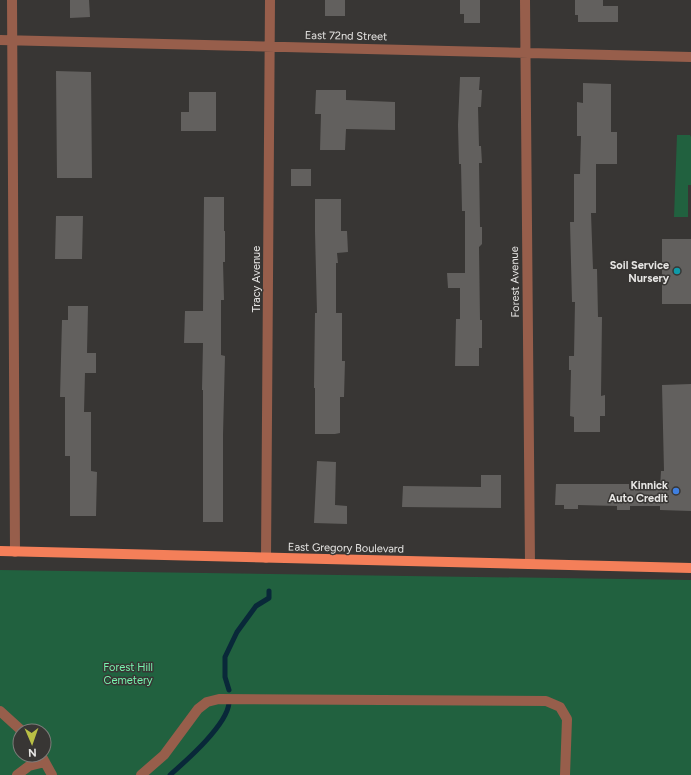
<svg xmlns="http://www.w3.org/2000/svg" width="691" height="775" viewBox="0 0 691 775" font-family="Figtree,sans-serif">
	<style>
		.green { fill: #21613f; fill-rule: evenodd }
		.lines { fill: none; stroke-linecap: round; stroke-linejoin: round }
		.stream { stroke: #092839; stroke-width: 5 }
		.building { fill: #62605e }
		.minor { stroke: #975e4b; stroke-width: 10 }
		.major { stroke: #f47f59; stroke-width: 10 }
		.culture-dot { fill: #0f9aa8; stroke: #383634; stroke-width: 1.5 }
		.shop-dot { fill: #3f7fe0; stroke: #383634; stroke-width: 1.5 }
		.labels { text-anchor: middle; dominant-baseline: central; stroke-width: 3; stroke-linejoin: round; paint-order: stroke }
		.street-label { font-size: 11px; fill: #e7e6e4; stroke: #383634 }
		.poi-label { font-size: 11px; font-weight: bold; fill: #e7e6e4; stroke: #383634; text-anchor: end }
		.park-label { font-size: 11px; fill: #78f5af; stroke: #383634 }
	</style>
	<rect width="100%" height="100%" fill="#383634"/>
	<path class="green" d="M677 135H690L691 137V185H688V217H674Z
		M0 570 691 580V775H0ZM20 731H44V755H20Z"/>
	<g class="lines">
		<path class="stream" d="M229 690 225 677V657L237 632 256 606 269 598V591
			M170 775C187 760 227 725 229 703"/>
	</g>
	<path class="building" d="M70 0H89L90 17 70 18Z
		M325 0H345V16H325Z
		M460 0H480V23H464V14H460Z
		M575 0H603V6H618V22H578V15H575Z
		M56 71 91 72 92 178H57Z
		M460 77H480L479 90H482L481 107H478L479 146H481L482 163H479L480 227H482V244L479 247 480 320H482V348H479V366H455L456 319H460V288H448L447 273H465V211H462L461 164H459L458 125Z
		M583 83 611 84V132H617V164H596V213H591L593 269H597L598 317H602L601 396 605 395V416H600V432H574V417L570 416 571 370H569V356H574L575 302H572L570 222H574V174H580L581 136H577V102L583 103Z
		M316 90H346V100L395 102V130L346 129 345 150H320L321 114H315Z
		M189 92H216V131H181V112H189Z
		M291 169H311V186H291Z
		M204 197H224V231H225V262H223L224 300H221V355L225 356 223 435V522H203V390H202L203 343H184L185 311H203Z
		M315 199H341V231H347L348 252 337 253 338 263H336V313H342V361H345L344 397H340V433L335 434H315V388H314L315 313H317L315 232Z
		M56 216H83L82 259H55Z
		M662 239H691V304H662Z
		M68 306H88L87 353H96V373H85L84 412H91V471L97 472 96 516H70V456H65V397H60L62 320H68Z
		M691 384V511L660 510V506H630V510H617V506L578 505V509H564V505H555L556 484H629V489H660L661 471H664L662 385Z
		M317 461 336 462 335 505 347 506V524L314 523Z
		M481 475H501V508L402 507 403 486 481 487Z"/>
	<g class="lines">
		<path class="minor" d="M12 0 15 552
			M525 0 530 564
			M0 40 691 57
			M266 558 270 0
			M0 711 22 731
			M41 755 52 775
			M17 775 29 766 45 762
			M141 775 164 755 198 709 207 702 219 699 546 701 560 707 567 719 565 775"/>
		<path class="major" d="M0 551 691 568"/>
	</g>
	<circle class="culture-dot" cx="677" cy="271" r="4"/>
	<circle class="shop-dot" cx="676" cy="491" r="4"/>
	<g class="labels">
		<g class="street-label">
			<text transform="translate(346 36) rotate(1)">East 72nd Street</text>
			<text transform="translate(256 279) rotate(-90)">Tracy Avenue</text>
			<text transform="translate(515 282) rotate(-91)">Forest Avenue</text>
			<text transform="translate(346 548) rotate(1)">East Gregory Boulevard</text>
		</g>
		<g class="poi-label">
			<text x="669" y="265">Soil Service<tspan x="669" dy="13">Nursery</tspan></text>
			<text x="668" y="485">Kinnick<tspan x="668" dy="13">Auto Credit</tspan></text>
		</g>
		<g class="park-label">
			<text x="128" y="667">Forest Hill<tspan x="128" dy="13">Cemetery</tspan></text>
		</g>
	</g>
	<g transform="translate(32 743) rotate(178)"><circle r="19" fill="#383634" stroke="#7e7c7a"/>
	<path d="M0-3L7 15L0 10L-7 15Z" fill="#bac045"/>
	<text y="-6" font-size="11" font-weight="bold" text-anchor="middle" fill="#e7e6e4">N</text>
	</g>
</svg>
